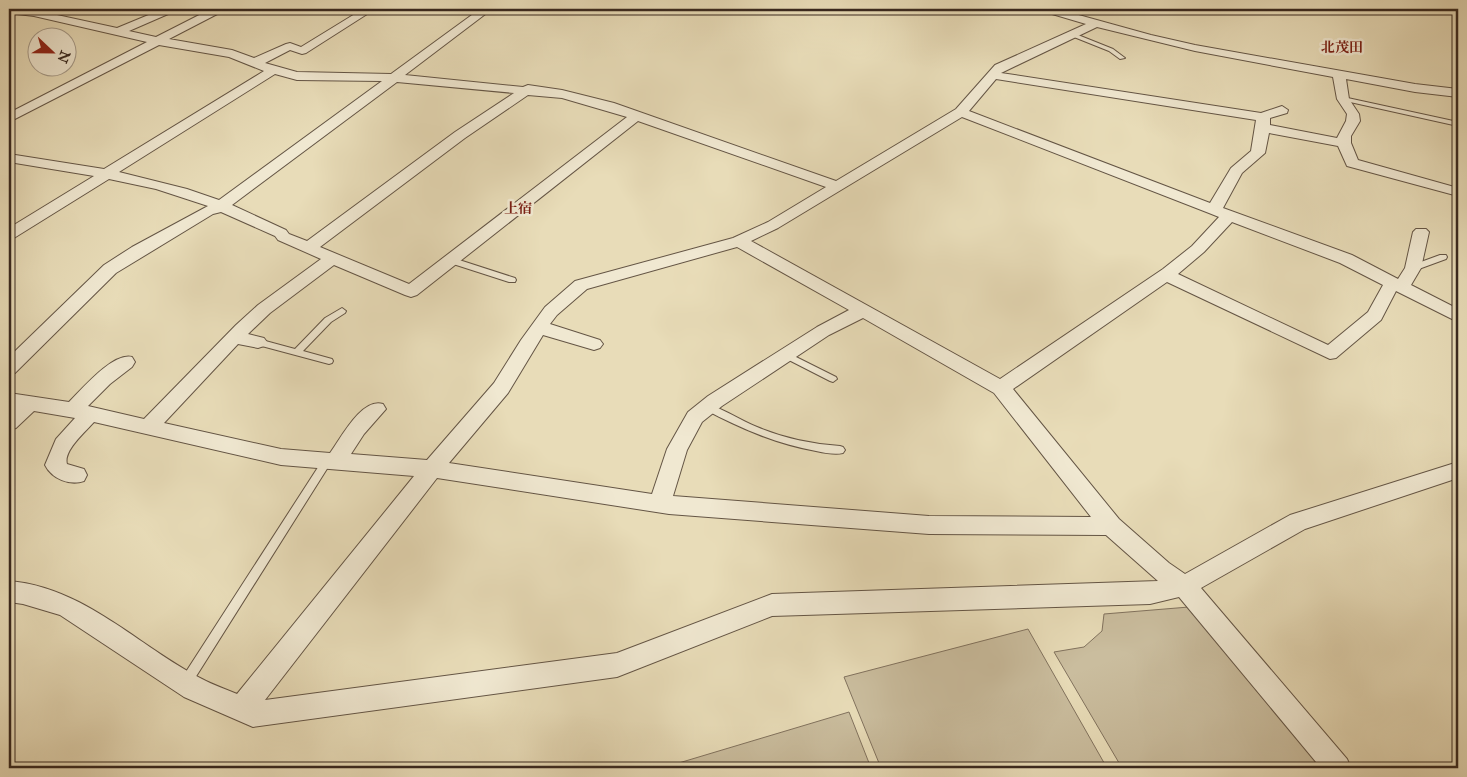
<svg xmlns="http://www.w3.org/2000/svg" width="1467" height="777" viewBox="0 0 1467 777" font-family="'IM FELL Great Primer','Noto Serif JP',serif">
	<style>
		.green { fill: #cabd9e; stroke: #81725e }
		.lines { fill: none; stroke-linecap: round; stroke-linejoin: round }
		.lane-casing { stroke: #645545; stroke-width: 2 }
		.street-casing { stroke: #645545; stroke-width: 2 }
		.lane { fill: #f0e8d1; fill-rule: evenodd }
		.street { fill: #f0e8d1; fill-rule: evenodd }
		.labels { text-anchor: middle; dominant-baseline: central; stroke-width: 5; stroke-linejoin: round; paint-order: stroke }
		.far-neighbourhood-label { font-size: 14px; font-weight: bold; fill: #7a1f14; stroke: #f0e8d1 }
	</style>
	<rect width="100%" height="100%" fill="#e8dcb8"/>
	<filter id="stains"><feTurbulence type="fractalNoise" baseFrequency=".004" numOctaves="4"/><feColorMatrix values="0 0 0 0 .2 0 0 0 0 .09 0 0 0 0 .02 0 0 0 .5 -.17"/></filter>
	<radialGradient id="worn" r=".72"><stop offset=".6" stop-color="#630" stop-opacity="0"/><stop offset="1" stop-color="#630" stop-opacity=".3"/></radialGradient>
	<path class="green" d="M1189 607 1325 768H1122L1054 652 1084 647 1102 631 1104 614Z
		M1028 629 1107 768H881L844 677Z
		M849 712 871 768H662Z"/>
	<g class="lines">
		<g class="lane-casing">
			<path id="lane" d="M1069 33H1073L1113 49 1125 58 1120 59 1109 51 1069 35Z
				M1343 97 1458 122V126L1341 100 1340 99Z
				M1440 255H1446L1447 257 1446 259 1416 270H1413L1409 268 1410 266Z
				M447 258H453L515 278 516 280 515 282H509L447 262 446 260Z
				M342 308 346 311 345 313 331 322 303 351 332 359 333 361 332 363 329 364 258 345 254 342 258 339 295 349 325 318Z
				M786 352 836 377 837 379 833 382 830 381 783 357 782 355 783 353Z
				M707 404C724 409 740 420 757 427 783 438 811 444 840 446L843 447 845 450 843 453C835 455 825 453 816 451 776 444 740 428 704 409L703 407 704 405Z
				M327 457 330 458 332 461 330 464 190 686 186 688 182 686 180 682 182 678 324 458Z"/>
		</g>
		<g class="street-casing">
			<path id="street" d="M9 9 34 10 117 28 163 9H176L175 11 129 31 156 37 211 9H224L223 11 169 39 232 50 254 58 286 44 290 43 301 47 363 9H375L306 53 302 54 290 50 265 63 297 72 391 74 480 9H492L405 75 523 87 528 85 562 90 614 103 836 181 956 109 995 65 1086 24 1042 11 1041 9H1057L1151 35 1195 45 1415 84 1458 89V97L1415 92 1346 79 1349 99 1359 114 1360 121 1351 136V143L1358 160 1458 188V196L1347 166 1338 146 1269 133 1265 153 1242 173 1223 208 1352 255 1398 279 1405 268 1413 232 1416 229H1426L1429 232 1421 268 1411 285 1458 309V322L1396 291 1381 320 1336 358 1330 359 1167 282 1013 389 1119 519 1169 563 1185 574 1290 515 1458 462V478L1305 529 1201 588 1347 759 1351 768H1321L1179 597 1150 604 772 616 617 677 253 727 184 697 60 615 23 604 9 602V581C84 587 138 646 202 679 213 685 226 689 237 694L414 476 281 465 94 422C85 432 63 451 67 464L84 469 87 475 84 481C70 486 52 479 45 465L56 439 75 418 34 411 16 428 9 430V412L13 408 9 407V393L69 402C82 389 113 352 132 357L135 362 132 367 110 384 88 406 144 419 236 325 258 305 321 259 278 240 275 236 221 212 213 214 116 273 15 373 9 375V357L104 265 132 247 208 206 156 189 109 179 14 238 9 240V228L94 176 9 162V154L104 169 264 71 229 57 159 45 9 122V113L147 42 34 16 9 13ZM1097 27 1195 51 1333 77 1337 99 1347 114 1346 121 1337 138 1270 125V118L1287 113 1288 110 1282 106 1261 113 1001 73ZM275 74 297 80 382 81 219 200 187 189 119 172ZM996 79 1256 120 1251 151 1231 168 1210 203 969 111ZM397 82 514 93 455 132 307 241 289 234 286 230 232 205ZM528 95 562 98 627 117 409 284 320 247 465 138ZM962 117 1209 213 1219 217 1192 246 1163 269 1000 379 751 241 778 228ZM638 121 826 187 768 222 733 238 575 281 545 307 521 340 494 383 427 460 351 454 364 434 386 409 383 404C362 397 341 438 330 453L281 449 164 423 238 344 258 348 264 346 267 342 264 338 248 334 270 313 334 265 405 295 411 297 417 295ZM1232 222 1340 263 1383 285 1368 312 1328 345 1178 274 1204 252ZM737 247 849 310 817 327 708 396 688 412 667 449 652 494 449 463 508 393 543 335 594 350 600 348 603 344 600 340 550 324 557 315 587 289ZM863 318 994 393 1091 517 929 516 673 496 687 450 702 422 722 406 829 335ZM437 478 669 514 929 534 1106 535 1158 581 772 594 617 653 265 700Z"/>
		</g>
		<use href="#lane" class="lane"/>
		<use href="#street" class="street"/>
	</g>
	<g class="labels">
		<g class="far-neighbourhood-label">
			<text x="1342" y="47">北茂田</text>
			<text x="518" y="208">上宿</text>
		</g>
	</g>
	<rect width="1467" height="777" fill="none" stroke="#e8dcb8" stroke-width="30"/>
	<rect x="10" y="10" width="1447" height="757" fill="none" stroke="#38281f" stroke-width="2.5"/>
	<rect x="15" y="15" width="1437" height="747" fill="none" stroke="#38281f"/>
	<g transform="translate(52 52) rotate(112)"><circle r="24" fill="#f0e8d1" stroke="#a69b8a"/>
	<path d="M0-4L9 19L0 12L-9 19Z" fill="#8f2418"/>
	<text y="-8" font-size="14" font-weight="bold" text-anchor="middle" fill="#38281f">N</text>
	</g>
	<rect width="100%" height="100%" filter="url(#stains)"/>
	<rect width="100%" height="100%" fill="url(#worn)"/>
</svg>
